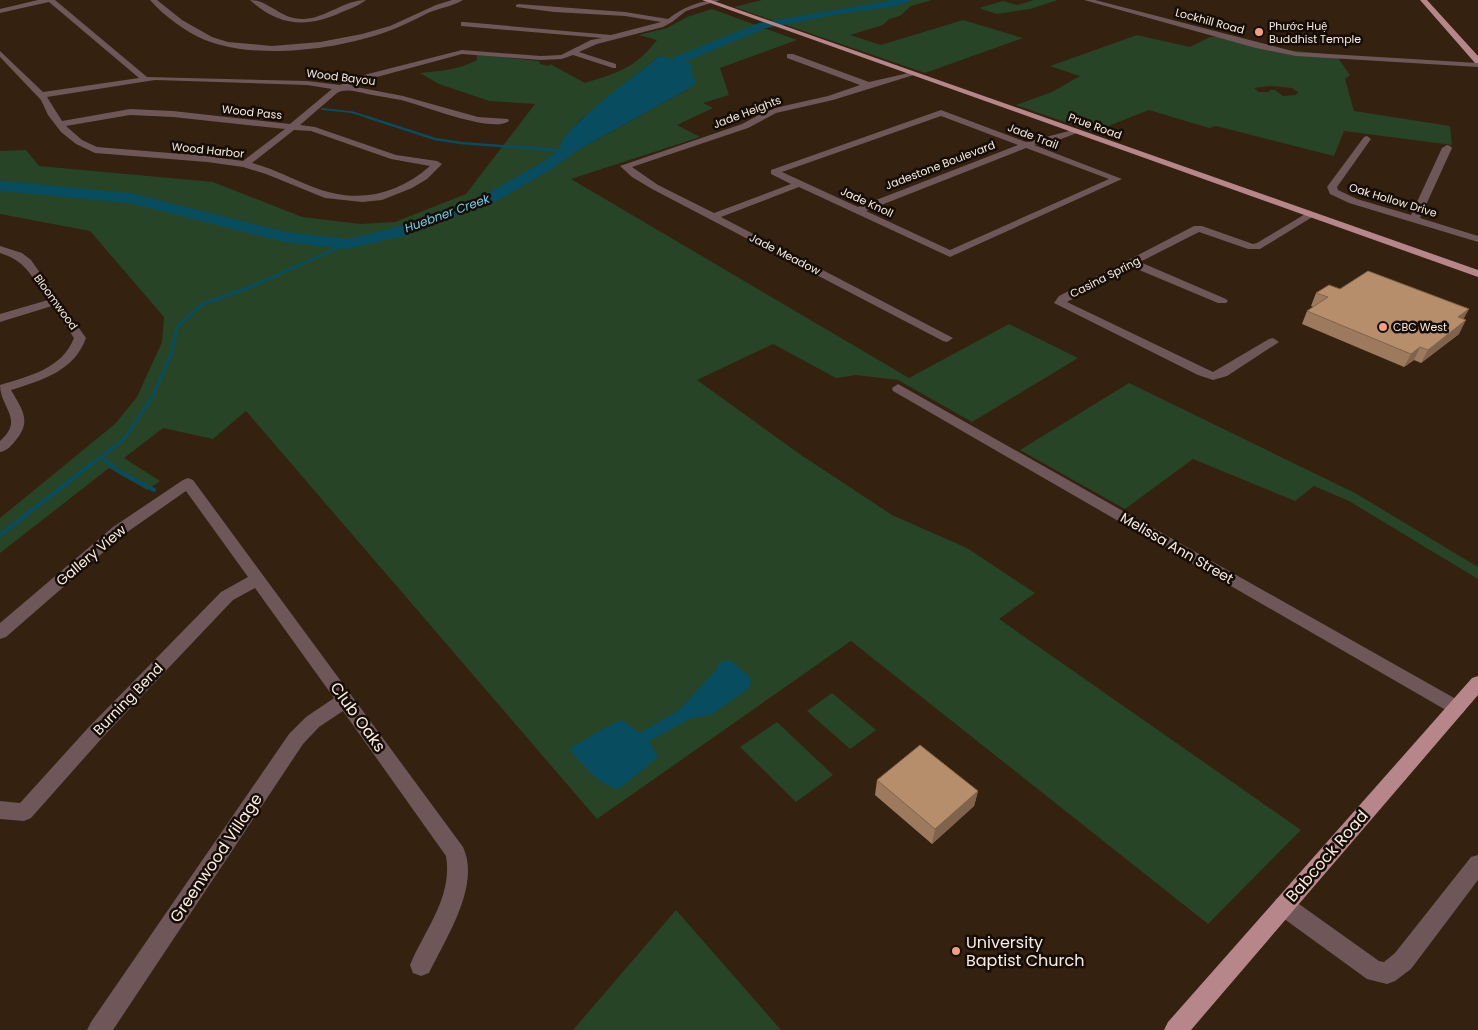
<svg xmlns="http://www.w3.org/2000/svg" width="1478" height="1030" viewBox="0 0 1478 1030" font-family="Poppins,sans-serif">
	<style>
		.green { fill: #284427; fill-rule: evenodd }
		.water { fill: #074d5f }
		.lines { fill: none; stroke-linecap: round; stroke-linejoin: round }
		.stream-far3 { stroke: #074d5f; stroke-width: 2 }
		.stream-far2 { stroke: #074d5f; stroke-width: 2.5 }
		.stream-far1 { stroke: #074d5f; stroke-width: 3 }
		.stream { stroke: #074d5f; stroke-width: 4 }
		.river { fill: #074d5f; fill-rule: evenodd }
		.minor { fill: #6e5659; fill-rule: evenodd }
		.major { fill: #b6868b; fill-rule: evenodd }
		.wall { fill: #9d7a5d }
		.shaded-wall { fill: #80634c }
		.building { fill: #b78e6c; stroke: #80634c }
		.poi-dot { fill: #f39f85; stroke: #150d06; stroke-width: 2 }
		.labels { text-anchor: middle; dominant-baseline: central; stroke-width: 5; stroke-linejoin: round; paint-order: stroke }
		.far-street-label { font-size: 11px; fill: #faece2; stroke: #150d06 }
		.far-poi-label { font-size: 11px; fill: #faece2; stroke: #150d06; text-anchor: start }
		.far-water-label { font-size: 12px; font-style: italic; fill: #71cfee; stroke: #150d06 }
		.street-label { font-size: 14px; fill: #faece2; stroke: #150d06 }
		.near-street-label { font-size: 16px; fill: #faece2; stroke: #150d06 }
		.near-poi-label { font-size: 16px; fill: #faece2; stroke: #150d06; text-anchor: start }
	</style>
	<rect width="100%" height="100%" fill="#34210f"/>
	<path class="green" d="M762 0H932L911 6 900 16 889 19 883 25 850 35 881 45 963 20 1023 38 925 73 734 7Z
		M1034 0H1058L1030 9 997 14 979 8 1003 1 1017 5Z
		M712 9 797 40 720 68 729 95 703 103 713 108 677 125 700 137 571 179 909 378 1009 324 1078 358 972 422 898 380 856 375 836 378 773 344 697 380 801 455 892 515 967 548 1035 593 999 619 1301 830 1208 924 851 641 597 819 246 411 213 439 163 428 124 458 160 481 147 490 109 468 0 553V518L115 424 137 397 162 342 164 317 90 231 0 214V151L26 150 39 166 213 182 302 217 361 224 395 222 466 194 535 104 489 101 439 84 420 73C439 71 459 70 477 60V55L539 61 540 64 549 66 550 64 585 83C619 72 634 69 657 40L639 35 667 28 687 17ZM659 56 688 89 580 149 572 151 560 144 579 121Z
		M1137 35 1190 47 1210 37 1230 36 1287 50 1336 55 1350 75 1345 79 1354 111 1450 126 1452 145 1344 131 1334 156 1216 126 1209 128 1149 110 1093 132 1016 105 1052 92 1080 76 1050 66ZM1270 86 1292 88 1299 93 1296 94V95L1283 96 1275 90H1269L1270 92H1259L1254 88Z
		M1129 383 1355 493 1478 567V579L1349 501 1314 486 1295 501 1193 459 1125 509 1020 450Z
		M832 693 876 730 850 749 807 711Z
		M777 722 833 775 796 802 740 747Z
		M676 910 781 1030H573Z"/>
	<path class="water" d="M659 56 692 64 691 71 696 83 688 89 580 149 572 151 560 147C562 128 641 72 659 56Z
		M730 660 751 678 750 687 711 715 692 718 649 741 658 757 619 789C598 786 583 764 569 749L603 729 621 720 640 733 678 711 717 669 719 662Z"/>
	<g class="lines">
		<path class="stream-far3" d="M322 109 351 112 371 118"/>
		<path class="stream-far2" d="M367 117 435 139 461 143 567 151
			M290 269 347 244"/>
		<path class="stream-far1" d="M101 457 109 463
			M93 463 125 438 153 396 171 355 177 327 201 305 255 285 293 268"/>
		<path class="stream" d="M107 462 120 472 154 490
			M0 535 94 462"/>
		<path class="river" d="M893 0H910L909 2 887 8 851 12 766 28 682 63 664 90 659 91 653 87 674 57 759 23Z
			M595 127 600 128 602 131 600 134 553 168 495 202 404 236 347 249 285 242 130 203 0 191V181L130 193 285 232 347 239 393 228 483 196 543 162 590 128Z"/>
		<path class="minor" d="M38 0H55L147 77 307 81 340 85 356 77 462 50 541 56 561 55 591 40 602 38 461 26V22H464L611 35 661 22 625 16 554 12 516 7V5L518 4 625 12 668 19C683 7 701 0 720 0L686 11 672 22 663 27 597 44 579 52 616 64V68H613L573 55 562 59 541 60 462 54 362 81 351 86 403 96 478 117 508 119 509 121C493 134 422 105 401 100 390 98 378 96 367 94 357 92 346 88 337 93L300 125 315 127 396 155 437 161 442 164 427 179 412 188 382 200 362 202 325 198 266 174 243 167 207 162 95 153 76 144 61 132 48 115 41 100 0 57V51L43 92 139 78 49 2 0 13V9ZM155 80 307 85 332 89 290 124 173 111 130 109 62 121 47 97ZM130 115 173 117 285 129 243 161 207 156 97 147 82 140 66 126ZM294 130 311 131 391 159 430 166C396 196 355 204 313 187 292 179 274 169 252 163Z
			M150 0H157L182 20 212 37 228 42 272 46 320 42 362 34 390 26 436 5 452 0H463C454 6 439 8 428 13 414 20 400 27 386 32 336 50 255 60 205 40 186 32 164 16 150 0Z
			M250 0C269 0 281 20 304 19 326 18 344 0 366 0 360 5 350 9 342 12 308 28 279 27 250 0Z
			M1084 0H1095L1296 52 1478 63V67L1296 56 1256 48Z
			M787 54H793L869 82 913 72 917 74 833 100 776 113 748 128 632 167 658 185 714 213 791 184 771 174V170L941 110 1026 142 1077 129V133L1056 141 1034 145 1122 179 950 257 799 187 721 217 953 338 947 342 943 341 652 189 632 177 620 166 742 124 770 109 828 96 860 85 787 58ZM941 116 1018 145 858 207 782 172ZM1026 148 1109 179 950 250 866 211Z
			M1367 136 1371 139 1337 187 1338 190 1357 199 1411 215 1442 148 1447 145 1450 146 1452 148 1420 218 1478 236V242L1349 203 1330 194 1327 187 1364 137Z
			M1310 211 1315 214 1314 216 1260 249H1248L1199 232 1140 262 1226 299 1228 301 1226 303H1218L1132 267 1067 302 1213 372 1269 339 1273 338 1279 342 1227 376 1213 380 1198 375 1054 303 1059 296 1194 226H1202L1253 244 1257 243Z
			M0 246 22 253 31 260 86 338C74 371 43 380 11 390 22 409 32 421 16 440 11 446 7 451 0 452V441C25 419 0 408 0 385 29 376 62 369 74 338L52 306 0 322V314L48 300C32 278 27 261 0 253Z
			M898 384 1463 703 1466 708 1463 713 1457 715 1451 713 893 391 892 388Z
			M188 478 193 480 463 847C481 885 446 938 429 973L421 976 413 973 410 965C425 929 453 897 446 856L343 711 319 727 303 744 113 1030H87L91 1022 289 734 306 717 334 698 255 588 233 600 102 738 31 818 24 821 0 819V801L20 803 88 728 221 592 248 577 186 491 123 535 6 637 0 639V623L113 527 183 480Z
			M1478 855V880L1411 969 1395 981 1387 984 1367 979 1276 913 1273 906 1276 899 1284 896 1292 899 1379 961 1384 962 1395 953 1471 857Z"/>
		<path class="major" d="M702 0H711L1478 270V277Z
			M1420 0H1427L1478 56V63H1475Z
			M1478 676V695L1191 1030H1164L1168 1022 1472 678Z"/>
	</g>
	<path class="wall" d="M1340 289 1464 319 1459 334 1421 363 1414 360 1404 367 1302 324 1307 311 1313 307 1311 306 1316 293Z
		M877 780 978 791 974 806 932 844 875 795Z"/>
	<path class="shaded-wall" d="M1469 309 1462 322 1458 317Z
		M1466 320 1459 334 1421 363 1428 350Z
		M1420 347 1414 360 1404 367 1411 354Z
		M978 791 974 806 932 844 935 829Z"/>
	<path class="building" d="M1368 271 1469 309 1458 317 1466 320 1428 350 1420 347 1411 354 1307 311 1328 297 1316 293 1329 285 1340 289Z
		M920 745 978 791 935 829 877 780Z"/>
	<g class="poi-dot">
		<circle cx="1259" cy="32" r="5"/>
		<circle cx="1383" cy="327" r="5"/>
		<circle cx="956" cy="951" r="5"/>
	</g>
	<g class="labels">
		<g class="far-street-label">
			<text transform="translate(1210 21) rotate(15)">Lockhill Road</text>
			<text transform="translate(341 77) rotate(7)">Wood Bayou</text>
			<text transform="translate(252 112) rotate(6)">Wood Pass</text>
			<text transform="translate(747 112) rotate(-21)">Jade Heights</text>
			<text transform="translate(1095 126) rotate(20)">Prue Road</text>
			<text transform="translate(1033 136) rotate(21)">Jade Trail</text>
			<text transform="translate(208 150) rotate(6)">Wood Harbor</text>
			<text transform="translate(940 165) rotate(-21)">Jadestone Boulevard</text>
			<text transform="translate(1393 200) rotate(17)">Oak Hollow Drive</text>
			<text transform="translate(867 202) rotate(25)">Jade Knoll</text>
			<text transform="translate(785 254) rotate(27)">Jade Meadow</text>
			<text transform="translate(1105 277) rotate(-27)">Casina Spring</text>
			<text transform="translate(56 302) rotate(54)">Bloomwood</text>
		</g>
		<g class="far-poi-label">
			<text x="1269" y="26">Phước Huệ<tspan x="1269" dy="13">Buddhist Temple</tspan></text>
			<text x="1393" y="327">CBC West</text>
		</g>
		<g class="far-water-label">
			<text transform="translate(447 213) rotate(-20)">Huebner Creek</text>
		</g>
		<g class="street-label">
			<text transform="translate(1177 548) rotate(30)">Melissa Ann Street</text>
			<text transform="translate(91 555) rotate(-40)">Gallery View</text>
			<text transform="translate(128 699) rotate(-46)">Burning Bend</text>
		</g>
		<g class="near-street-label">
			<text transform="translate(358 717) rotate(54)">Club Oaks</text>
			<text transform="translate(1327 856) rotate(-49)">Babcock Road</text>
			<text transform="translate(216 858) rotate(-56)">Greenwood Village</text>
		</g>
		<g class="near-poi-label">
			<text x="966" y="942">University<tspan x="966" dy="18">Baptist Church</tspan></text>
		</g>
	</g>
</svg>
